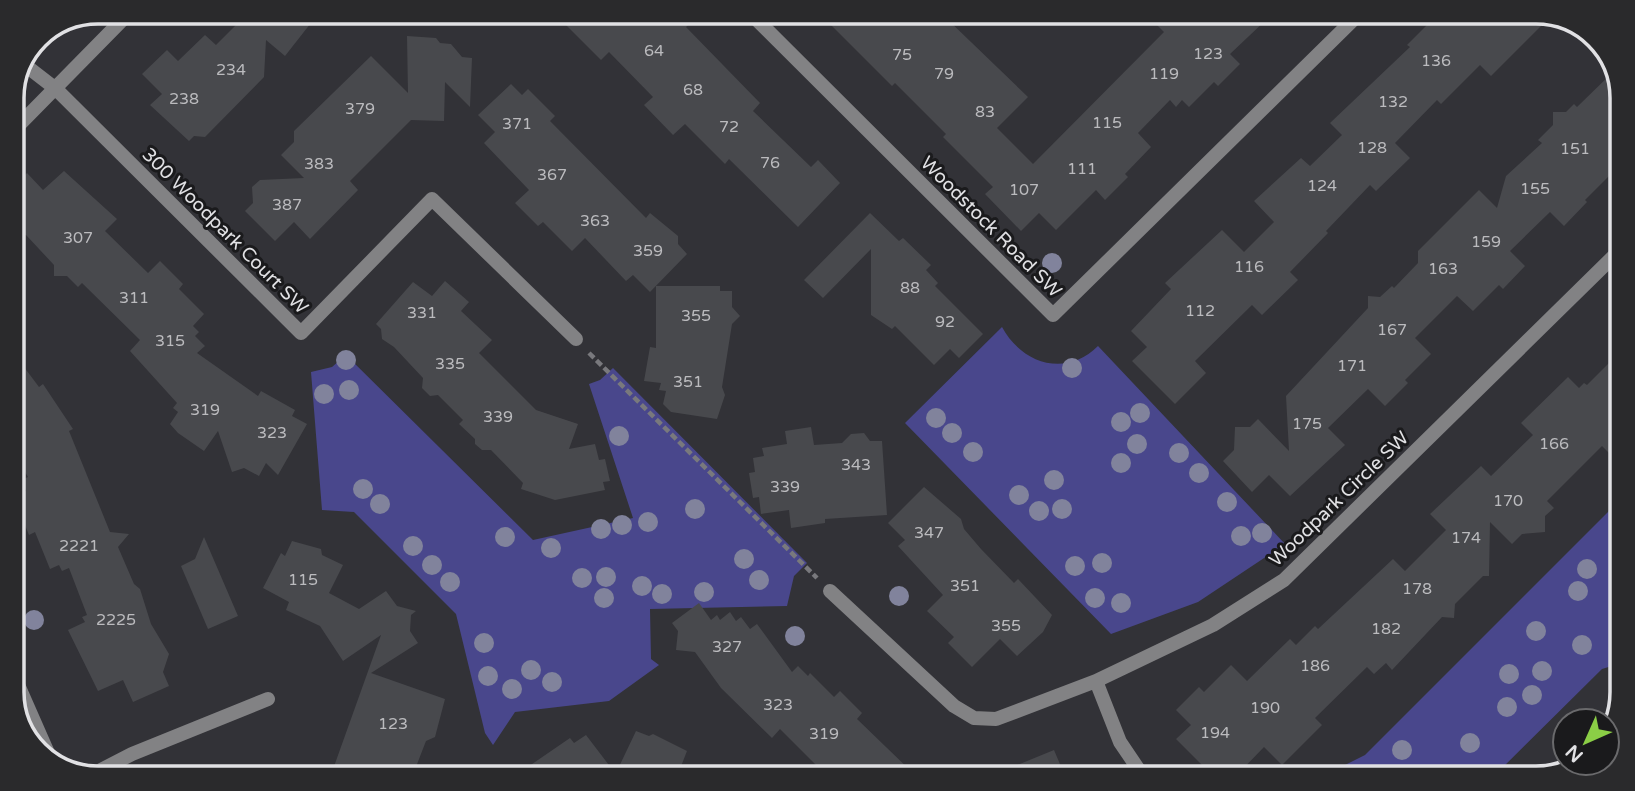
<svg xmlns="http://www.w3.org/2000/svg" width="1635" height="791" viewBox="0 0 1635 791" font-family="'Varela Round',sans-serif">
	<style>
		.green { fill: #49478c }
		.building { fill: #48494d }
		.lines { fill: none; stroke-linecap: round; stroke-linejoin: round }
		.path { stroke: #79797d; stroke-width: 4.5; stroke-dasharray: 7 3.5; stroke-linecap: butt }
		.street { stroke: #828284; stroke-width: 14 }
		.tree { fill: #81839c }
		.labels { text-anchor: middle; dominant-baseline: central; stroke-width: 6; stroke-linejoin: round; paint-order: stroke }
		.number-label { font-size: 16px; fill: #bbbbbe }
		.street-label { font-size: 19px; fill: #e1e1e4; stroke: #1a1a1c }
		.rim { fill: none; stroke: #e1e1e4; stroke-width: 3.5 }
	</style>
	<rect width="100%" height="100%" fill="#323237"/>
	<path class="green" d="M1002 327C1022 364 1066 378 1098 346L1285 544 1198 602 1111 634 905 423Z
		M346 355 533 540 633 518 589 384 600 380 613 368 807 563 794 576 787 606 650 609 651 659 659 665 609 701 515 712 493 745 485 733 456 614 354 512 322 510 311 372 332 367Z
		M1617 503 1615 665 1602 669 1492 778 1321 777 1365 755Z"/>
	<path class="building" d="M235 13 318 14 285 56 266 40 264 77 205 137 194 136 189 141 150 105 162 94 142 74 167 50 178 61 205 35 216 45 242 19Z
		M556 15 698 16 686 27 760 103 753 111 811 167 818 160 840 183 798 227 729 159 725 164 685 124 673 135 644 105 653 97 609 52 601 60Z
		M823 17H945L1028 97 997 128 1033 164 1164 32 1150 18 1267 19 1230 54 1240 64 1218 86 1214 82 1189 107 1182 100 1176 107 1170 100 1138 133 1151 147 1125 174 1128 177 1105 200 1096 190 1056 230 1039 213 1021 231 985 194 993 187 943 137 946 134 895 83 892 86Z
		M1432 20 1546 21 1491 76 1480 65 1441 104 1437 100 1395 143 1410 158 1376 191 1370 185 1326 231 1328 233 1290 272 1298 280 1262 315 1252 305 1195 361 1206 373 1175 404 1132 361 1147 347 1131 331 1171 289 1165 283 1222 230 1244 252 1274 222 1254 201 1301 158 1310 166 1342 135 1330 123 1410 47 1407 45Z
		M407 36 436 38 440 43 451 44 462 57 472 58 470 107 445 82 444 121 411 120 350 181 358 190 310 239 294 222 275 241 245 211 253 203 252 187 260 180 304 178 281 155 294 142V131L371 56 408 93Z
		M1615 70 1623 93 1622 163 1585 200 1587 202 1564 226 1550 212 1510 251 1525 266 1503 289 1499 285 1473 311 1457 296 1415 338 1431 354 1405 380 1408 383 1385 406 1368 389 1328 428 1345 445 1290 496 1269 475 1252 492 1223 461 1234 450 1235 427H1250L1258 419 1289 451 1286 396 1368 308V296L1380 297 1392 286 1394 288 1418 263V251L1479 190 1497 208 1506 176 1542 143 1538 140 1553 125V112H1566L1574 104 1577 107Z
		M511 84 522 95 528 89 555 116 550 121 646 218 650 213 678 236V244L687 254 650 292 633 275 626 281 585 238 572 251 543 222 538 226 515 203 529 190 484 143 495 132 478 115Z
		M64 171 117 219 105 231 148 273 160 261 183 284 179 289 204 314 193 326 199 332 195 336 205 346 197 353 258 396 261 391 295 410 292 416 307 424 278 475 266 463 259 476 244 468 232 472 218 431 204 451 178 433 170 424 178 412 173 408 177 403 130 351 140 340 82 283 78 287 67 276H54V265L26 235H12V188L27 173 43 190Z
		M870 213 899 241 903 238 931 265 926 270 938 283 935 286 983 334 959 358 950 349 934 365 895 326 892 329 871 315V249L823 298 804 280Z
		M445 281 469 302 461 311 492 340 479 353 536 410 578 424 569 449 595 444 599 460 605 459 610 481 603 482 605 490 555 500 521 489 523 483 491 450H482L475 444V439L459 424 463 420 438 395 430 396 422 388 423 378 394 347 382 339 381 329 376 324 413 282 432 296Z
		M656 286H720V291H732V307L740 316 732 324 722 387 725 395 717 419 671 412 663 404 666 391 659 390 661 383 644 381 650 347 656 348Z
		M12 351 39 387 43 384 73 429 69 431 110 532 129 534 118 547 134 584 140 589 151 624 169 654 163 672 169 686 133 702 123 680 98 691 68 630 85 622 82 617 87 615 69 568 62 571 59 565 50 569 35 532 29 535 13 496 26 491 21 480 28 477 12 451Z
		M1619 353 1618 462 1602 446 1547 501 1554 508 1545 516V532L1522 534 1512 544 1490 522 1489 576H1483L1455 604 1454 618 1442 617 1392 670 1386 663 1374 674 1367 667 1315 718 1322 725 1282 765 1264 747 1235 777H1214L1176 739 1191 725 1176 710 1199 687 1204 692 1231 665 1247 681 1290 639 1296 645 1315 626 1318 629 1393 559 1405 571 1446 530 1430 514 1481 466 1491 476 1533 435 1521 423 1568 377 1579 388 1584 383 1587 385Z
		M811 427 814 445 842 443 851 434 864 433 870 441H882L887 515 825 519V523L791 528 789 510 761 514 759 497 753 498 749 473 755 472 753 458 764 456 762 448 787 444 785 431Z
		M924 487 961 519 964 529 981 549 1014 583 1018 579 1052 615 1043 632 1017 656 1000 639 972 667 948 643 954 637 927 611 943 595 898 546 905 540 888 523Z
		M204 537 238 616 208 629 181 566 195 559Z
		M292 541 321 549 322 555 343 565 329 593 359 609 386 591 397 606 416 611 411 615 410 631 418 643 371 673 445 699 435 737 426 741 414 772H332L381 635 343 661 320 626 286 610 289 602 263 588 281 553 285 556Z
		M699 603 711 620 717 615 720 620 730 612 736 621 741 617 750 629 757 624 792 672 798 666 808 676 810 673 834 697 840 691 862 713 857 719 915 775H826L780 729 772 738 721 688 695 652 676 650 678 631 672 623Z
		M636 731 649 736 653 734 687 751 678 774 616 773Z
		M586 735 615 773H519L570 738 574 743Z
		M1054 750 1065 776H993V775Z"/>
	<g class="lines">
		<path class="path" d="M589 353 817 578"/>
		<path class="street" d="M753 16 1053 315 1353 20
			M25 65 56 89 301 333 432 199 576 339
			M12 132 130 12
			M830 591 954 706 974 718 996 719 1096 681
			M12 671 52 762
			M101 770 132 754 268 699
			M1143 776 1120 742 1096 681 1213 625 1284 580 1620 250"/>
	</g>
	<g class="tree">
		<circle cx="1052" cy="263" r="10"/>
		<circle cx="346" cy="360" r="10"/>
		<circle cx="1072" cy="368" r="10"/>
		<circle cx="349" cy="390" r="10"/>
		<circle cx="324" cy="394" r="10"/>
		<circle cx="1140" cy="413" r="10"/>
		<circle cx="936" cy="418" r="10"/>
		<circle cx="1121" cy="422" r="10"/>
		<circle cx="952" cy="433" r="10"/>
		<circle cx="619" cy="436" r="10"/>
		<circle cx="1137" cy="444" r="10"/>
		<circle cx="973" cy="452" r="10"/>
		<circle cx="1179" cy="453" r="10"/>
		<circle cx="1121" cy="463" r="10"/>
		<circle cx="1199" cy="473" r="10"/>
		<circle cx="1054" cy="480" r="10"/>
		<circle cx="363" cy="489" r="10"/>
		<circle cx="1019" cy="495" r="10"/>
		<circle cx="1227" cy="502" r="10"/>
		<circle cx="380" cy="504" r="10"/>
		<circle cx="695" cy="509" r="10"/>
		<circle cx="1062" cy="509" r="10"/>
		<circle cx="1039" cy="511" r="10"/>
		<circle cx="648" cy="522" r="10"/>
		<circle cx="622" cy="525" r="10"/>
		<circle cx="601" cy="529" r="10"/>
		<circle cx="1262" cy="533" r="10"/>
		<circle cx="1241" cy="536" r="10"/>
		<circle cx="505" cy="537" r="10"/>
		<circle cx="413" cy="546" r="10"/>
		<circle cx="551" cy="548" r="10"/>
		<circle cx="744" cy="559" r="10"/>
		<circle cx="1102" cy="563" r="10"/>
		<circle cx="432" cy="565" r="10"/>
		<circle cx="1075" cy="566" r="10"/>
		<circle cx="1587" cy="569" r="10"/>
		<circle cx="606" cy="577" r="10"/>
		<circle cx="582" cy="578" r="10"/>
		<circle cx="759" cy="580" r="10"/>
		<circle cx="450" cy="582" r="10"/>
		<circle cx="642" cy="586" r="10"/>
		<circle cx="1578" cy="591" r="10"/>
		<circle cx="704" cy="592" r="10"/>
		<circle cx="662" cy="594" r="10"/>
		<circle cx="899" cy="596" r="10"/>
		<circle cx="604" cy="598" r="10"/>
		<circle cx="1095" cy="598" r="10"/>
		<circle cx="1121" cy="603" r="10"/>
		<circle cx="34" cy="620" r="10"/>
		<circle cx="1536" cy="631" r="10"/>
		<circle cx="795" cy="636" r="10"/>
		<circle cx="484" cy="643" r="10"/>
		<circle cx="1582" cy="645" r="10"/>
		<circle cx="531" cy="670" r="10"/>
		<circle cx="1542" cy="671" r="10"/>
		<circle cx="1509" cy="674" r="10"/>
		<circle cx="488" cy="676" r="10"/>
		<circle cx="552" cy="682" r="10"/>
		<circle cx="512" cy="689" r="10"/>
		<circle cx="1532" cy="695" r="10"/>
		<circle cx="1507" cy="707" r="10"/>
		<circle cx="1470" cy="743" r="10"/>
		<circle cx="1402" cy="750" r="10"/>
	</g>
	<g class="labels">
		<g class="number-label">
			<text x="654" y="51">64</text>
			<text x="1208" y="54">123</text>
			<text x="902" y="55">75</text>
			<text x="1436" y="61">136</text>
			<text x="231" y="70">234</text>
			<text x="944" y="74">79</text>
			<text x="1164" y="74">119</text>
			<text x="693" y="90">68</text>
			<text x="184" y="99">238</text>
			<text x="1393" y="102">132</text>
			<text x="360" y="109">379</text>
			<text x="985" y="112">83</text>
			<text x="1107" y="123">115</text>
			<text x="517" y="124">371</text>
			<text x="729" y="127">72</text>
			<text x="1372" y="148">128</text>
			<text x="1575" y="149">151</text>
			<text x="770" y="163">76</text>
			<text x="319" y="164">383</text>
			<text x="1082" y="169">111</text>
			<text x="552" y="175">367</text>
			<text x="1322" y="186">124</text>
			<text x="1535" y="189">155</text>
			<text x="1024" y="190">107</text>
			<text x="287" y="205">387</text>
			<text x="595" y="221">363</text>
			<text x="78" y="238">307</text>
			<text x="1486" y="242">159</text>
			<text x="648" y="251">359</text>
			<text x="1249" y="267">116</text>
			<text x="1443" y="269">163</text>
			<text x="910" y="288">88</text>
			<text x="134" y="298">311</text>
			<text x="1200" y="311">112</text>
			<text x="422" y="313">331</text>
			<text x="696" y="316">355</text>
			<text x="945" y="322">92</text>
			<text x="1392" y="330">167</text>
			<text x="170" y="341">315</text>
			<text x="450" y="364">335</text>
			<text x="1352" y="366">171</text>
			<text x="688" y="382">351</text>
			<text x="205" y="410">319</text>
			<text x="498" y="417">339</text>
			<text x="1307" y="424">175</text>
			<text x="272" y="433">323</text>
			<text x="1554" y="444">166</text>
			<text x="856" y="465">343</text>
			<text x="785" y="487">339</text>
			<text x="1508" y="501">170</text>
			<text x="929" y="533">347</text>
			<text x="1466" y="538">174</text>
			<text x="79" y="546">2221</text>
			<text x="303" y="580">115</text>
			<text x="965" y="586">351</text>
			<text x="1417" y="589">178</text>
			<text x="116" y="620">2225</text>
			<text x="1006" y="626">355</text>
			<text x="1386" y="629">182</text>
			<text x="727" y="647">327</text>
			<text x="1315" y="666">186</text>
			<text x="778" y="705">323</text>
			<text x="1265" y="708">190</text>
			<text x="393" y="724">123</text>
			<text x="1215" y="733">194</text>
			<text x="824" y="734">319</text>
		</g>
		<g class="street-label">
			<text transform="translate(991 227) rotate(45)">Woodstock Road SW</text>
			<text transform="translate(225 231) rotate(45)">300 Woodpark Court SW</text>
			<text transform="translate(1339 499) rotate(-44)">Woodpark Circle SW</text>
		</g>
	</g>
	<path d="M0 0H1635V791H0ZM98 24H1536A74 74 0 0 1 1610 98V692A74 74 0 0 1 1536 766H98A74 74 0 0 1 24 692V98A74 74 0 0 1 98 24Z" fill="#2a2a2c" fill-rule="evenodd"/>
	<path class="rim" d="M98 24H1536A74 74 0 0 1 1610 98V692A74 74 0 0 1 1536 766H98A74 74 0 0 1 24 692V98A74 74 0 0 1 98 24Z"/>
	<g transform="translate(1586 742) rotate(225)"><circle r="33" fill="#1a1a1c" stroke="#6a6a6c" stroke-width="2"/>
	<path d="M0-5L12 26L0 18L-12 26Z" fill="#8bce46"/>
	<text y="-10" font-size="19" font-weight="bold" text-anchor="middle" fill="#e1e1e4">N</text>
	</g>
</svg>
